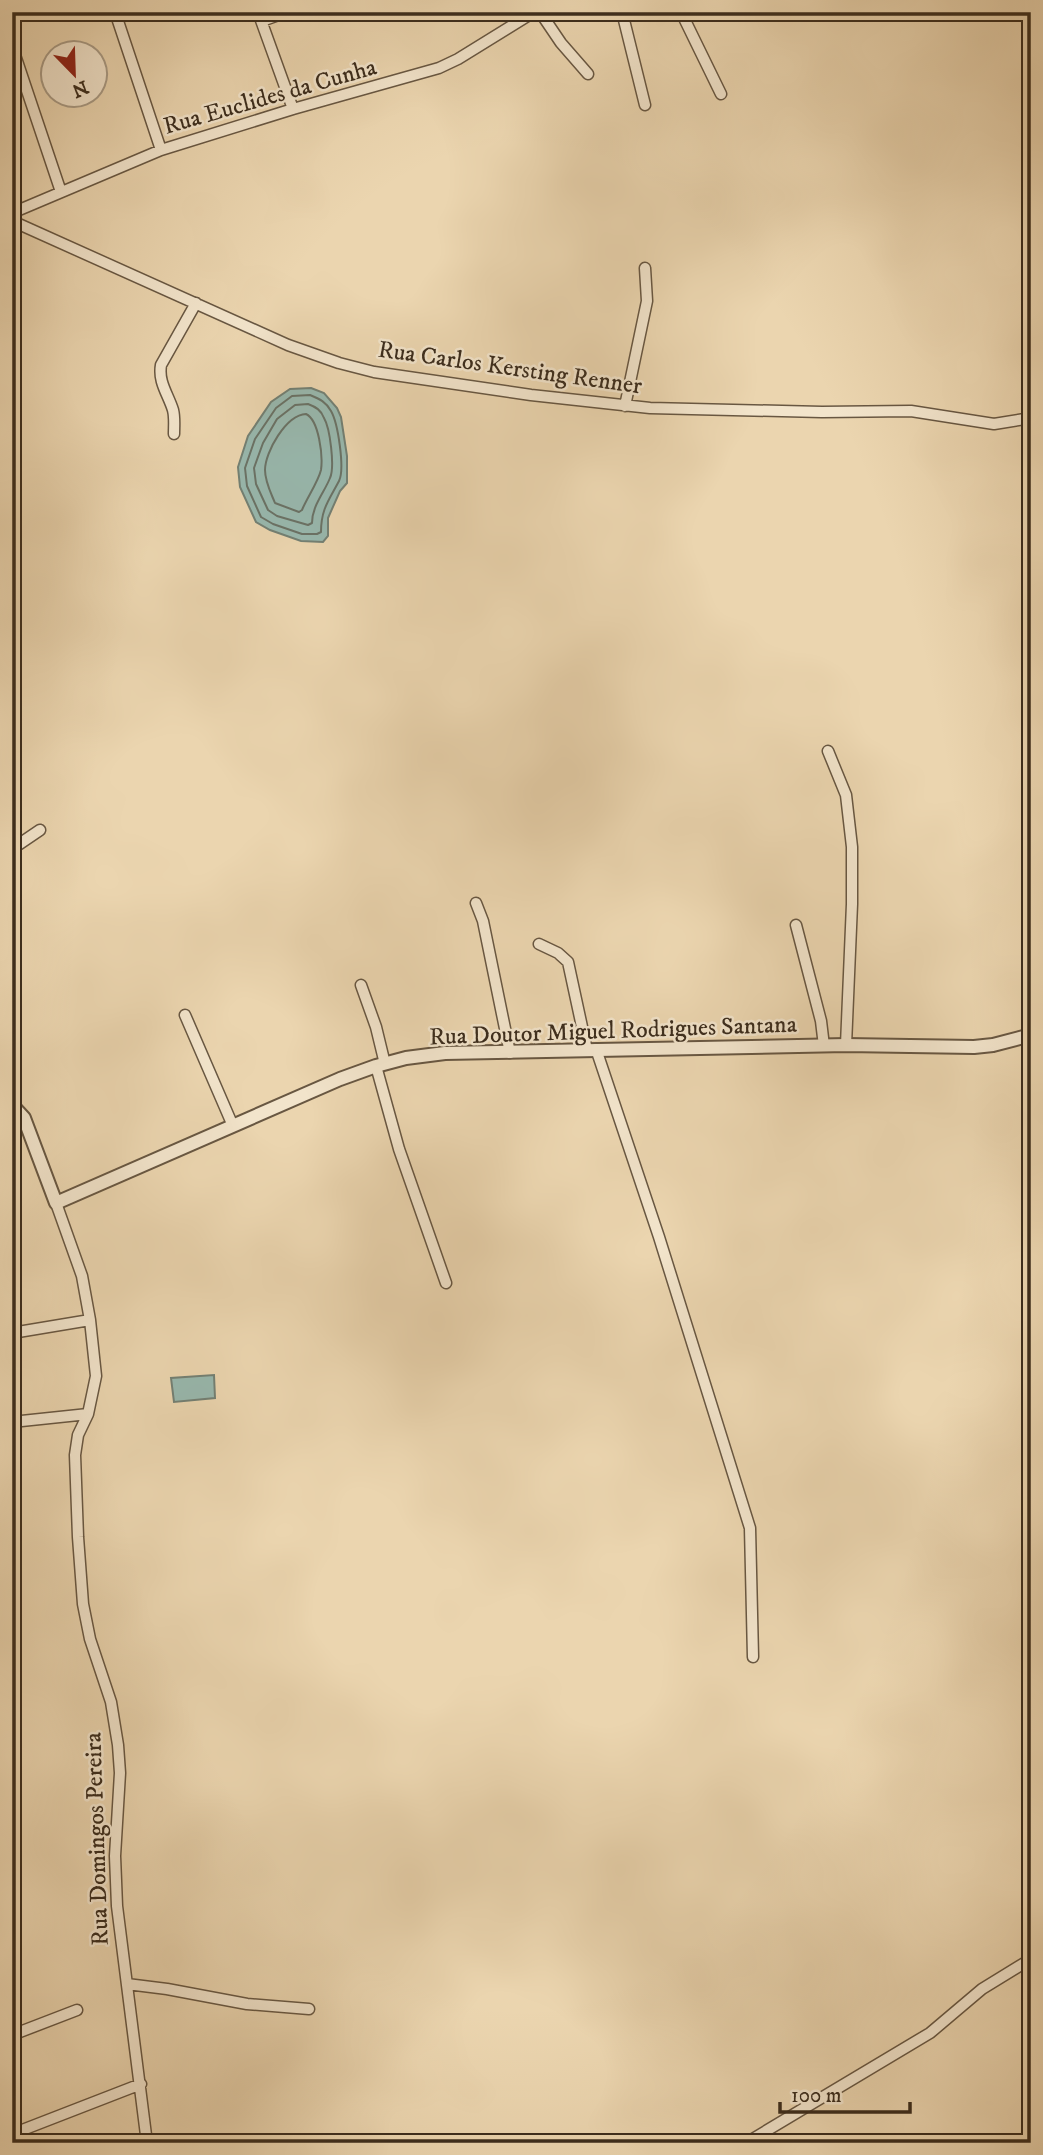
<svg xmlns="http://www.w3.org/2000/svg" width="1043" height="2155" viewBox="0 0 1043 2155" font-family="'IM FELL DW Pica',serif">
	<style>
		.water { fill: #98b8ae; stroke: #738074; stroke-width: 2 }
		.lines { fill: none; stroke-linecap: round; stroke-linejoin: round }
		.shore { stroke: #6a7266; stroke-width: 2 }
		.minor-casing { stroke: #685742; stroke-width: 13 }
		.tertiary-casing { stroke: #685742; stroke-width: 16 }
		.minor { stroke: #f2e4cb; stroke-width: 10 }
		.tertiary { stroke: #f2e4cb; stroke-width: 12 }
		.labels { text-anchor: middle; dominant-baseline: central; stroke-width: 5; stroke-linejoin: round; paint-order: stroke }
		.street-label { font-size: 24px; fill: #3c2d1d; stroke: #f2e4cb }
	</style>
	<rect width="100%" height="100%" fill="#ebd5af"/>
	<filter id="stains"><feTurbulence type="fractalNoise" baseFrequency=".00286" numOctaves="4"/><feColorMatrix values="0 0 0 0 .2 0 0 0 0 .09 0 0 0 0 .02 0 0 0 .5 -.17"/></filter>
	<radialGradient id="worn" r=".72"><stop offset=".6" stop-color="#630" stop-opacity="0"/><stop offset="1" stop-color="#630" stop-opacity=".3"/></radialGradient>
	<path class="water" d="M311 388 324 393 337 408 341 417 347 456V483L340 491 328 518V536L323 542 301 541 270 530 256 522 240 487 238 467 248 436 271 402 290 389Z
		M214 1375 215 1398 174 1402 171 1378Z"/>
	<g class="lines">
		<path class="shore" d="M310 395C320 399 326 402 331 411 338 423 345 469 339 481 329 500 321 509 321 532L317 534H302L273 524 261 517 247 486 245 468 255 439 276 408 292 396Z
			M308 404C316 407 321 410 324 418 330 428 335 467 330 478 324 493 312 506 312 523L308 525 277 516 268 510 256 484 254 468 263 443 277 419 295 405Z
			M306 414C319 420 323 456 321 470 318 482 307 498 302 510L299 512 275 503C271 493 265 482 265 470 265 452 286 415 306 414Z"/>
		<g class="minor-casing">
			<path id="minor" d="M115 12 161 150
				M258 12 293 109
				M540 12 561 43 588 74
				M622 12 645 105
				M681 12 721 94
				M262 21 287 12
				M12 46 61 192
				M12 213 161 150 293 109 439 68 458 59 534 12
				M12 221 288 345 339 363 374 372 531 395 650 408 822 412 911 411 994 424 1031 418
				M625 406 647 301 645 268
				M174 434C174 426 175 418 173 410 168 394 158 382 161 365L196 303
				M828 751 846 795 852 847V904L846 1045
				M12 849 40 830
				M476 903 483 921 510 1053
				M796 925 821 1021 824 1046
				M539 944 558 953 568 962 587 1050
				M361 985 376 1027 385 1064
				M185 1015 233 1126
				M596 1049 659 1237 750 1528 753 1657
				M376 1066 399 1149 446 1283
				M56 1203 82 1276 90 1320 96 1376 88 1414 78 1435 75 1455 78 1537 83 1604 90 1639 111 1702 118 1745 120 1773 115 1856 117 1906 147 2143
				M12 1333 90 1320
				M12 1422 88 1414
				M127 1984 167 1989 247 2004 309 2009
				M12 2035 77 2010
				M12 2134 141 2084
				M746 2143 930 2033 982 1989 1031 1959"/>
		</g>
		<g class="tertiary-casing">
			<path id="tertiary" d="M12 1105 24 1118 56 1203 340 1079 376 1066 406 1058 445 1053 846 1045 974 1047 993 1045 1031 1035"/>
		</g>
		<use href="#minor" class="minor"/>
		<use href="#tertiary" class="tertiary"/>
	</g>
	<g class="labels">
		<g class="street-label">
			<text transform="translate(270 97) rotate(-16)">Rua Euclides da Cunha</text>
			<text transform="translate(510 368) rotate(8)">Rua Carlos Kersting Renner</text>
			<text transform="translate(613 1031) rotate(-2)">Rua Doutor Miguel Rodrigues Santana</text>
			<text transform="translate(97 1839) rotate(-92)">Rua Domingos Pereira</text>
		</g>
	</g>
	<rect width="1043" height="2155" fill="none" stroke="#ebd5af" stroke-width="42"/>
	<rect x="14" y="14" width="1015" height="2127" fill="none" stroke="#3c2d1d" stroke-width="3.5"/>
	<rect x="21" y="21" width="1001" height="2113" fill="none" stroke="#3c2d1d" stroke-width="2"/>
	<g transform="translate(74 74) rotate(157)"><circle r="33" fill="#f2e4cb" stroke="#a99b85" stroke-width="2"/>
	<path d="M0-5L12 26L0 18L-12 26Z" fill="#8f2418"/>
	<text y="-10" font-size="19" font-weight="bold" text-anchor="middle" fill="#3c2d1d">N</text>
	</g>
	<path d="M780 2102v10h130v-10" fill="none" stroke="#3c2d1d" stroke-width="3.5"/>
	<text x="791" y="2102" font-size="21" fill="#3c2d1d" stroke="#f2e4cb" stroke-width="5" paint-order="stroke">100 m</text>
	<rect width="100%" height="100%" filter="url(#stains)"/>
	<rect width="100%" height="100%" fill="url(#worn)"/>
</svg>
